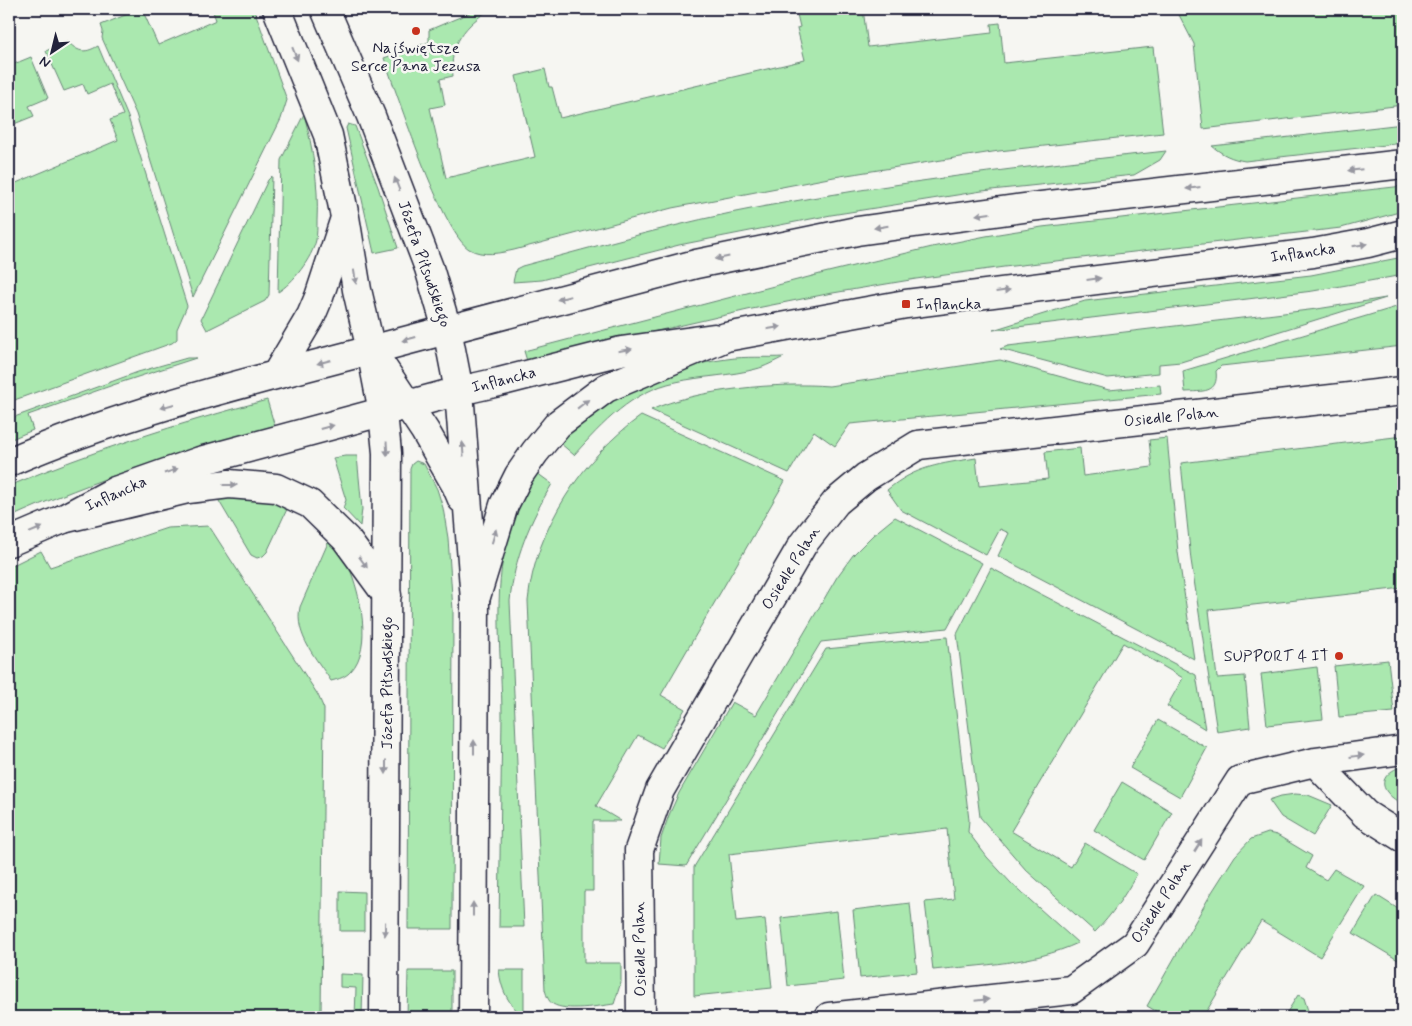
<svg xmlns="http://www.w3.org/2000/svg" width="1412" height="1026" viewBox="0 0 1412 1026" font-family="Mynerve,sans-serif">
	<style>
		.green { fill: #aae8af; stroke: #668575 }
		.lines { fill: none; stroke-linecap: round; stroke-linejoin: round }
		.minor-casing { stroke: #22223b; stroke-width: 31 }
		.tertiary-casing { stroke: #22223b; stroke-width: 31 }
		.minor { stroke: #f6f6f2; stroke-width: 28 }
		.tertiary { stroke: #f6f6f2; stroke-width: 28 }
		.oneway { fill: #9797a0 }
		.poi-dot { fill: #c8321e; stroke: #f6f6f2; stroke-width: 2 }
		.labels { text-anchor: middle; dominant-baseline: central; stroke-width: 5; stroke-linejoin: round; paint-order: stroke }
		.poi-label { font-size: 16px; fill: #22223b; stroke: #f6f6f2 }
		.street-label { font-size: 16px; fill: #22223b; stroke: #f6f6f2 }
	</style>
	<rect width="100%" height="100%" fill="#f6f6f2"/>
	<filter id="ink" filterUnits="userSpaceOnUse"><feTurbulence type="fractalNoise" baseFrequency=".02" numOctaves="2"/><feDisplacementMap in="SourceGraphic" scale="10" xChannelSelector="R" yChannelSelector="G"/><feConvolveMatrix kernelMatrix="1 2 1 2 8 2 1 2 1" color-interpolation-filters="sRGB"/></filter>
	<g filter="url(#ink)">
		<path class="green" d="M140 9H142L158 45 216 20 212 9H254L287 100 281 119 193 297 136 114 102 38 103 31 101 25Z
			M479 9H491C466 24 448 45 453 76L440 79 445 105 430 108 446 178 535 157 516 76 545 69 549 87H552L560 118 805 60 797 28 800 27 796 10 804 9H863L868 47 992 33 991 24 1000 23 1004 63 1153 47 1163 133 999 151 834 177 672 208 514 250C500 253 483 257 469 249 442 232 397 94 384 58L429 42V30Z
			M1176 9H1403V105L1203 129 1194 44Z
			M67 41C78 52 84 54 98 46L128 117 187 306 177 329V339L172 343 9 402V186L118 140 110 120 123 115 110 84 87 94 83 84 64 91 46 51Z
			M31 57 48 98 29 106 34 116 9 126V66Z
			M304 114C313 149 319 185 317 221 317 227 317 234 316 240 312 258 293 283 278 292L281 160Z
			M348 124 355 126 378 187 398 248 374 253 346 128Z
			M1403 124V143L1245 161C1232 159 1223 155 1212 146Z
			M1166 151 1160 160 1134 175 982 191 831 215 679 245 542 280 513 282 516 269 522 266C601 245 680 222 761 207 895 182 1031 166 1166 151Z
			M272 176 269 295 265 301 207 330 201 319 268 180Z
			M1403 186V211L1341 228 1004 267 916 279 827 294 752 309 527 361 524 351 824 273 932 247 986 236 1042 227Z
			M1403 257V275L1313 291 993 330 1085 301 1311 275Z
			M1386 298 1181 362 1159 364V373L1108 378 1000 349 1008 346 1317 309Z
			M1403 305V346L1221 366 1216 371C1219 394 1202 391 1185 392L1183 371Z
			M784 357C775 361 765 367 756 369 730 376 702 376 676 382 632 391 603 423 574 455L560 443C599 399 669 366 727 359 746 356 766 358 784 357Z
			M187 358H196L116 384 28 415 33 430 9 440V419L138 372Z
			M1000 360 1109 390 1160 385 1161 394 850 424 835 446 814 431 789 473 651 410C696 389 780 382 829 386Z
			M267 400 275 427C184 451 94 479 9 518V486C92 451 179 423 267 400Z
			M641 416 785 481 661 695 685 709 662 748 638 735 596 806 621 821H593V891H584V963H621V982L614 1004C600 1006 565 1012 553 1004 548 1001 547 996 545 990L528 601C535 529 583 457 641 416Z
			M1403 436V588L1209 610 1217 678 1245 676 1250 727 1217 732 1191 560 1181 463Z
			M1167 438 1178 552 1194 659 998 556 1009 533 1000 529 986 555 901 510 887 490C916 466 940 464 976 458L979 486 1048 479 1045 452 1080 448 1083 476 1152 467 1149 440Z
			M345 456H357L362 509 360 526 343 508 346 500 333 458Z
			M416 461 424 464 437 489 443 508 448 538 453 610 452 929H408L410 469 412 464Z
			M537 473 552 484C530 521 514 558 510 601L524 927H499C500 857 501 787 502 717 502 658 492 593 508 535 515 513 526 493 537 473Z
			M216 496 253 497 288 507 267 552 263 556 257 558 251 555Z
			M895 517 982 563 947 628 821 642 686 866 659 864 661 838 669 815 679 793 732 702 756 715 837 577 853 555 873 535Z
			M209 526 318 695 324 709 321 1017H9V567L41 551 50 567 167 528Z
			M330 538C338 547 344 556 349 567 360 593 373 648 351 671 346 677 339 679 331 681 317 659 294 635 300 607Z
			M991 568 1196 675 1205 729 1167 706 1183 678 1123 643 1011 831 1071 867 1085 843 1137 874C1124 896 1113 914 1095 932L1026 870 980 817 957 634Z
			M947 637 969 820 968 832 987 857 1011 883 1078 943C1032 964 982 965 933 970L925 902 954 899 947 829 729 854 736 922 765 919 772 988 694 996V867L826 649Z
			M1388 660 1394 712 1339 717 1334 666Z
			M1317 667 1323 719 1267 725 1261 674Z
			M1158 720 1207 748 1180 797 1130 768Z
			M1403 766V805C1398 801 1391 798 1387 792 1377 779 1392 769 1403 766Z
			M1122 782 1172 812 1144 860 1094 830Z
			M1295 794 1308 795 1332 805 1313 836 1281 817 1269 800 1281 796Z
			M1268 833 1277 835 1312 856 1306 868 1326 880 1334 869 1364 886 1320 957 1261 921 1203 1017H1166L1147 1006 1212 892 1235 856 1251 839Z
			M340 891 364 892V931H340Z
			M1376 895 1403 912V963L1353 933Z
			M910 903 917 972 860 978 853 910Z
			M837 911 844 980 788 986 781 918Z
			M499 970H524V1017C508 1004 501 990 499 970Z
			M408 971H452V1017H407Z
			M340 974 363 975 362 1017H355L356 988 340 987Z
			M1298 995 1304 998 1310 1017H1284Z"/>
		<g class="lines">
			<g class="minor-casing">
				<path id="minor" d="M277 9 328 135 345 217 357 290 371 350 425 431 456 485 462 499
					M325 9 371 116 429 268 447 329 459 391 475 600
					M276 375 311 316 319 297 344 221
					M9 462C124 412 249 382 371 350
					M9 542 63 519 115 491 200 461 459 391 499 382 621 351 714 338
					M1315 762 1365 814 1403 838
					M641 1017 639 850 660 790 803 544 836 502 866 477 918 445 1403 391
					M829 1017 1071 990 1135 944 1240 780 1315 762 1403 750"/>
			</g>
			<g class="tertiary-casing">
				<path id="tertiary" d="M63 519 188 489 229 484 276 488 310 504 346 539 387 595
					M384 1017 387 453 383 412 371 350 696 264 857 231 1031 207 1403 164
					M473 1017 475 600 504 505 519 475 535 452 558 424 606 388 726 337 906 304 1313 253 1368 243 1403 234"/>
			</g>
			<use href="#minor" class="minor"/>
			<use href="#tertiary" class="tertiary"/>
		</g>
		<defs><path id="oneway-solid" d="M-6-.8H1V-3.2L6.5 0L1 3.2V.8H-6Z" transform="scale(1.25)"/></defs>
		<g class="oneway">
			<use href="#oneway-solid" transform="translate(295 54) rotate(68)"/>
			<use href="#oneway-solid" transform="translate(1355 170) rotate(174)"/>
			<use href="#oneway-solid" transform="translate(397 184) rotate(-111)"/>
			<use href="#oneway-solid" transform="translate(1193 188) rotate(173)"/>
			<use href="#oneway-solid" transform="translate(983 214) rotate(173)"/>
			<use href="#oneway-solid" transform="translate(881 227) rotate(171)"/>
			<use href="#oneway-solid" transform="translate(1360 245) rotate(-10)"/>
			<use href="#oneway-solid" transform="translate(722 258) rotate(169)"/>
			<use href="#oneway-solid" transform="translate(355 277) rotate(81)"/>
			<use href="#oneway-solid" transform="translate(1094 279) rotate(-7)"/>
			<use href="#oneway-solid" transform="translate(1003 291) rotate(-8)"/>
			<use href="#oneway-solid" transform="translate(564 298) rotate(165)"/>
			<use href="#oneway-solid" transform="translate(774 328) rotate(-10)"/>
			<use href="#oneway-solid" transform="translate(409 339) rotate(165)"/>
			<use href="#oneway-solid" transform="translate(625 350) rotate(-9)"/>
			<use href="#oneway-solid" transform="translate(324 362) rotate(165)"/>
			<use href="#oneway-solid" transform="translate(583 404) rotate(-38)"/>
			<use href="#oneway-solid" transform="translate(167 406) rotate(164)"/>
			<use href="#oneway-solid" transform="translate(327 427) rotate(-15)"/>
			<use href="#oneway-solid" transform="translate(387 449) rotate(86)"/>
			<use href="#oneway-solid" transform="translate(463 449) rotate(-94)"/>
			<use href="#oneway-solid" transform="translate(171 471) rotate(-19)"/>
			<use href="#oneway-solid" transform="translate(230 485)"/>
			<use href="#oneway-solid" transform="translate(36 530) rotate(-23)"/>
			<use href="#oneway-solid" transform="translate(494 536) rotate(-73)"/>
			<use href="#oneway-solid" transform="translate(363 562) rotate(54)"/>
			<use href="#oneway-solid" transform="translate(474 747) rotate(-90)"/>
			<use href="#oneway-solid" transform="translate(1357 756) rotate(-7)"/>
			<use href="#oneway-solid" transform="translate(386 767) rotate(90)"/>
			<use href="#oneway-solid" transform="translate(1198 846) rotate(-58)"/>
			<use href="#oneway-solid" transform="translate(473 909) rotate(-90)"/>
			<use href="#oneway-solid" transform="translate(385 929) rotate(91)"/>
			<use href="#oneway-solid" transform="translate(982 1000) rotate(-6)"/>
		</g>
	</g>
	<g class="poi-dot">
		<circle cx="416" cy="31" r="5"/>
		<rect x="901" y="299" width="10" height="10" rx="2.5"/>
		<circle cx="1339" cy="656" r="5"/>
	</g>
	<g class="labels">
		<g class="poi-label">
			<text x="416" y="48">Najświętsze<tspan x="416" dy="18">Serce Pana Jezusa</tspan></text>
			<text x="916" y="304" text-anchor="start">Inflancka</text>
			<text x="1329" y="656" text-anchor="end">SUPPORT 4 IT</text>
		</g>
		<g class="street-label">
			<text transform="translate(1303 253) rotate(-8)">Inflancka</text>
			<text transform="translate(424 264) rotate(71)">Józefa Piłsudskiego</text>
			<text transform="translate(504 380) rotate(-14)">Inflancka</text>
			<text transform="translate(1171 417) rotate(-6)">Osiedle Polan</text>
			<text transform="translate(116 494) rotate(-24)">Inflancka</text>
			<text transform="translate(791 568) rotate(-58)">Osiedle Polan</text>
			<text transform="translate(387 683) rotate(-90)">Józefa Piłsudskiego</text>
			<text transform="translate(1161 902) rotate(-57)">Osiedle Polan</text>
			<text transform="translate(640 949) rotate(-91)">Osiedle Polan</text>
		</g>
	</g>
	<rect width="1412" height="1026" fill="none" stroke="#f6f6f2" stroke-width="30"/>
	<rect x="15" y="15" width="1382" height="996" fill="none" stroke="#22223b" stroke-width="2" filter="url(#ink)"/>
	<g transform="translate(52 52) rotate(215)" stroke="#f6f6f2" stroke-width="4" paint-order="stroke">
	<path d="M0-4L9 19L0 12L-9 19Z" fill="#22223b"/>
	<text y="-8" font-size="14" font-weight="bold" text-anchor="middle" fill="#22223b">N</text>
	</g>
</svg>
